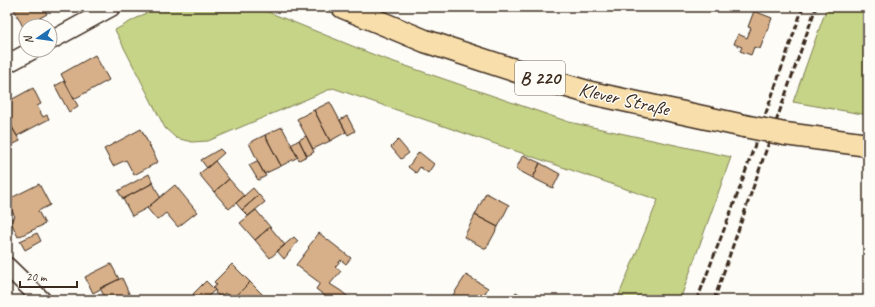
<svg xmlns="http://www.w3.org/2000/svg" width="875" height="307" viewBox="0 0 875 307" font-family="Caveat,sans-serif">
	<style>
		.green { fill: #c6d487; stroke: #807f52 }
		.building { fill: #d7b089; stroke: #3b2a1e }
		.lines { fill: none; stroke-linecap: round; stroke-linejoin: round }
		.minor-casing { stroke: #3b2a1e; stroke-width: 20 }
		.primary-casing { stroke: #3b2a1e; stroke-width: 25 }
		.minor { stroke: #fdfcf7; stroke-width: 17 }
		.primary { stroke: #f8deab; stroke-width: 22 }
		.rail { stroke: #3b2a1e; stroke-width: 3; stroke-dasharray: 6 3; stroke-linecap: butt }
		.primary-bridge-casing { stroke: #3b2a1e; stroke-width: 25; stroke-linecap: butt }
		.primary-bridge { stroke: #f8deab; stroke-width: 22 }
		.labels { text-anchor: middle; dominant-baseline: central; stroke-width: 3; stroke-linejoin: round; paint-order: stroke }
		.shield { fill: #fdfcf7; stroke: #75695f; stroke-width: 1 }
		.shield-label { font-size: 19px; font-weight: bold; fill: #3b2a1e }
		.street-label { font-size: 20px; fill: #3b2a1e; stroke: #fdfcf7 }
	</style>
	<rect width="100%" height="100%" fill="#fdfcf7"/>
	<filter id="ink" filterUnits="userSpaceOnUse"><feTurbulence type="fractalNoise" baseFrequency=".025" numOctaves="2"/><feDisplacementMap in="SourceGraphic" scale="8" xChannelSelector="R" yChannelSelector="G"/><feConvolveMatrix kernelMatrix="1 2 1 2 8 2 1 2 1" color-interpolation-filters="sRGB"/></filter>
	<g filter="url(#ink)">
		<path class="green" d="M157 7H256L377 56 569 122 731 157 680 300H617L658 200 333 88 208 141 192 142 176 138 165 128 115 30Z
			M827 7H868V115L793 102Z"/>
		<path class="building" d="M13 7H43L47 14 23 27Z
			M754 11 772 18 760 49 754 47 751 55 740 51 742 47 734 44 738 34 747 38 751 28 748 27Z
			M95 55 109 80 74 99 61 74Z
			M64 81 78 106 69 112 55 86Z
			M33 88 41 104 37 106 43 117 47 115 49 119 17 136 7 118V102Z
			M330 102 346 132 330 141 314 110Z
			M314 110 330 141 313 149 297 119Z
			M347 116 355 131 348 135 340 120Z
			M10 124 20 141 10 146 7 141V126Z
			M282 127 298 157 281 166 265 135Z
			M141 129 158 162 134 175 126 160 113 166 104 149Z
			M265 135 281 166 264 174 249 143Z
			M306 136 314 152 307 156 299 140Z
			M299 140 307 156 299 160 291 145Z
			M398 140 409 153 401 159 391 147Z
			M220 149 224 153 207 168 201 160Z
			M419 152 434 164 428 173 420 167 416 173 408 167Z
			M523 155 540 163 533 178 516 169Z
			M215 161 229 179 214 192 199 174Z
			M257 161 266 176 258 180 249 165Z
			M540 163 560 174 553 188 533 178Z
			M149 174 153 183 123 199 118 191Z
			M229 179 244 196 229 209 214 192Z
			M153 183 160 197 147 208 132 216 123 199Z
			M39 184 50 205 38 211 45 224 18 237 10 220 15 217 7 200Z
			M175 185 197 212 178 227 166 213 157 220 147 208Z
			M253 188 259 195 242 210 236 203Z
			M486 193 509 205 498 227 475 215Z
			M259 195 265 202 248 216 242 210Z
			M256 210 270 227 255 240 240 223Z
			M475 215 498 227 486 249 464 237Z
			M270 227 285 245 270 258 255 240Z
			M37 233 41 241 25 250 20 241Z
			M319 233 351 258 346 264 341 260 335 267 341 271 330 284 341 291 352 300H330L316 289 320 283 296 265 309 248 308 247 309 246Z
			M294 237 298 241 284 259 277 251Z
			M111 264 119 279 93 293 85 277Z
			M232 264 250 282 232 300 225 293 220 297 215 293 216 291 213 288 217 285 214 282Z
			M466 275 488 288 481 300H462L453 295Z
			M122 278 132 300H106L100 288Z
			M206 281 215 290 204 300H198L193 294Z
			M250 282 268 300H232Z
			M516 292 529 300H511Z"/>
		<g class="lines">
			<g class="minor-casing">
				<path id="minor" d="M50 41 112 7
					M7 64 33 50
					M7 266 42 300"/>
			</g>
			<g class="primary-casing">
				<path id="primary" d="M343 7 425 41 526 74 591 93 744 126
					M785 134 868 145"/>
			</g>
			<use href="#minor" class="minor"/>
			<use href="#primary" class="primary"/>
			<path class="rail" d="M697 300 738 193 803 7
				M714 300 816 7"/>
			<g class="primary-bridge-casing">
				<path id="primary-bridge" d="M744 126 785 134"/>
			</g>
			<use href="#primary-bridge" class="primary-bridge"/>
		</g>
	</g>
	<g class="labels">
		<rect class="shield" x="515" y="61" width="50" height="34" rx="3"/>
		<g class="shield-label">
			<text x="540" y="78">B 220</text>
		</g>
		<g class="street-label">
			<text transform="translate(624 99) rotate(13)">Klever Straße</text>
		</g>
	</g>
	<rect width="875" height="307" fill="none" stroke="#fdfcf7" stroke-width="24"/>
	<rect x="12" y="12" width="851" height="283" fill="none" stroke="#3b2a1e" stroke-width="1.5" filter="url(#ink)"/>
	<g transform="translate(38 38) rotate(257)"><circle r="19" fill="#fdfcf7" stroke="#afa8a0"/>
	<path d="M0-3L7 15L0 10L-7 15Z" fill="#1f6fb2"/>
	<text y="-6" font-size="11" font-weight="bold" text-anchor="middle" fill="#3b2a1e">N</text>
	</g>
	<path d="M20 281v6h57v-6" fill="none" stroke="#3b2a1e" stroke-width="2"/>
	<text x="26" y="281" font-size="12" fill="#3b2a1e" stroke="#fdfcf7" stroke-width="3" paint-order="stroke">20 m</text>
</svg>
